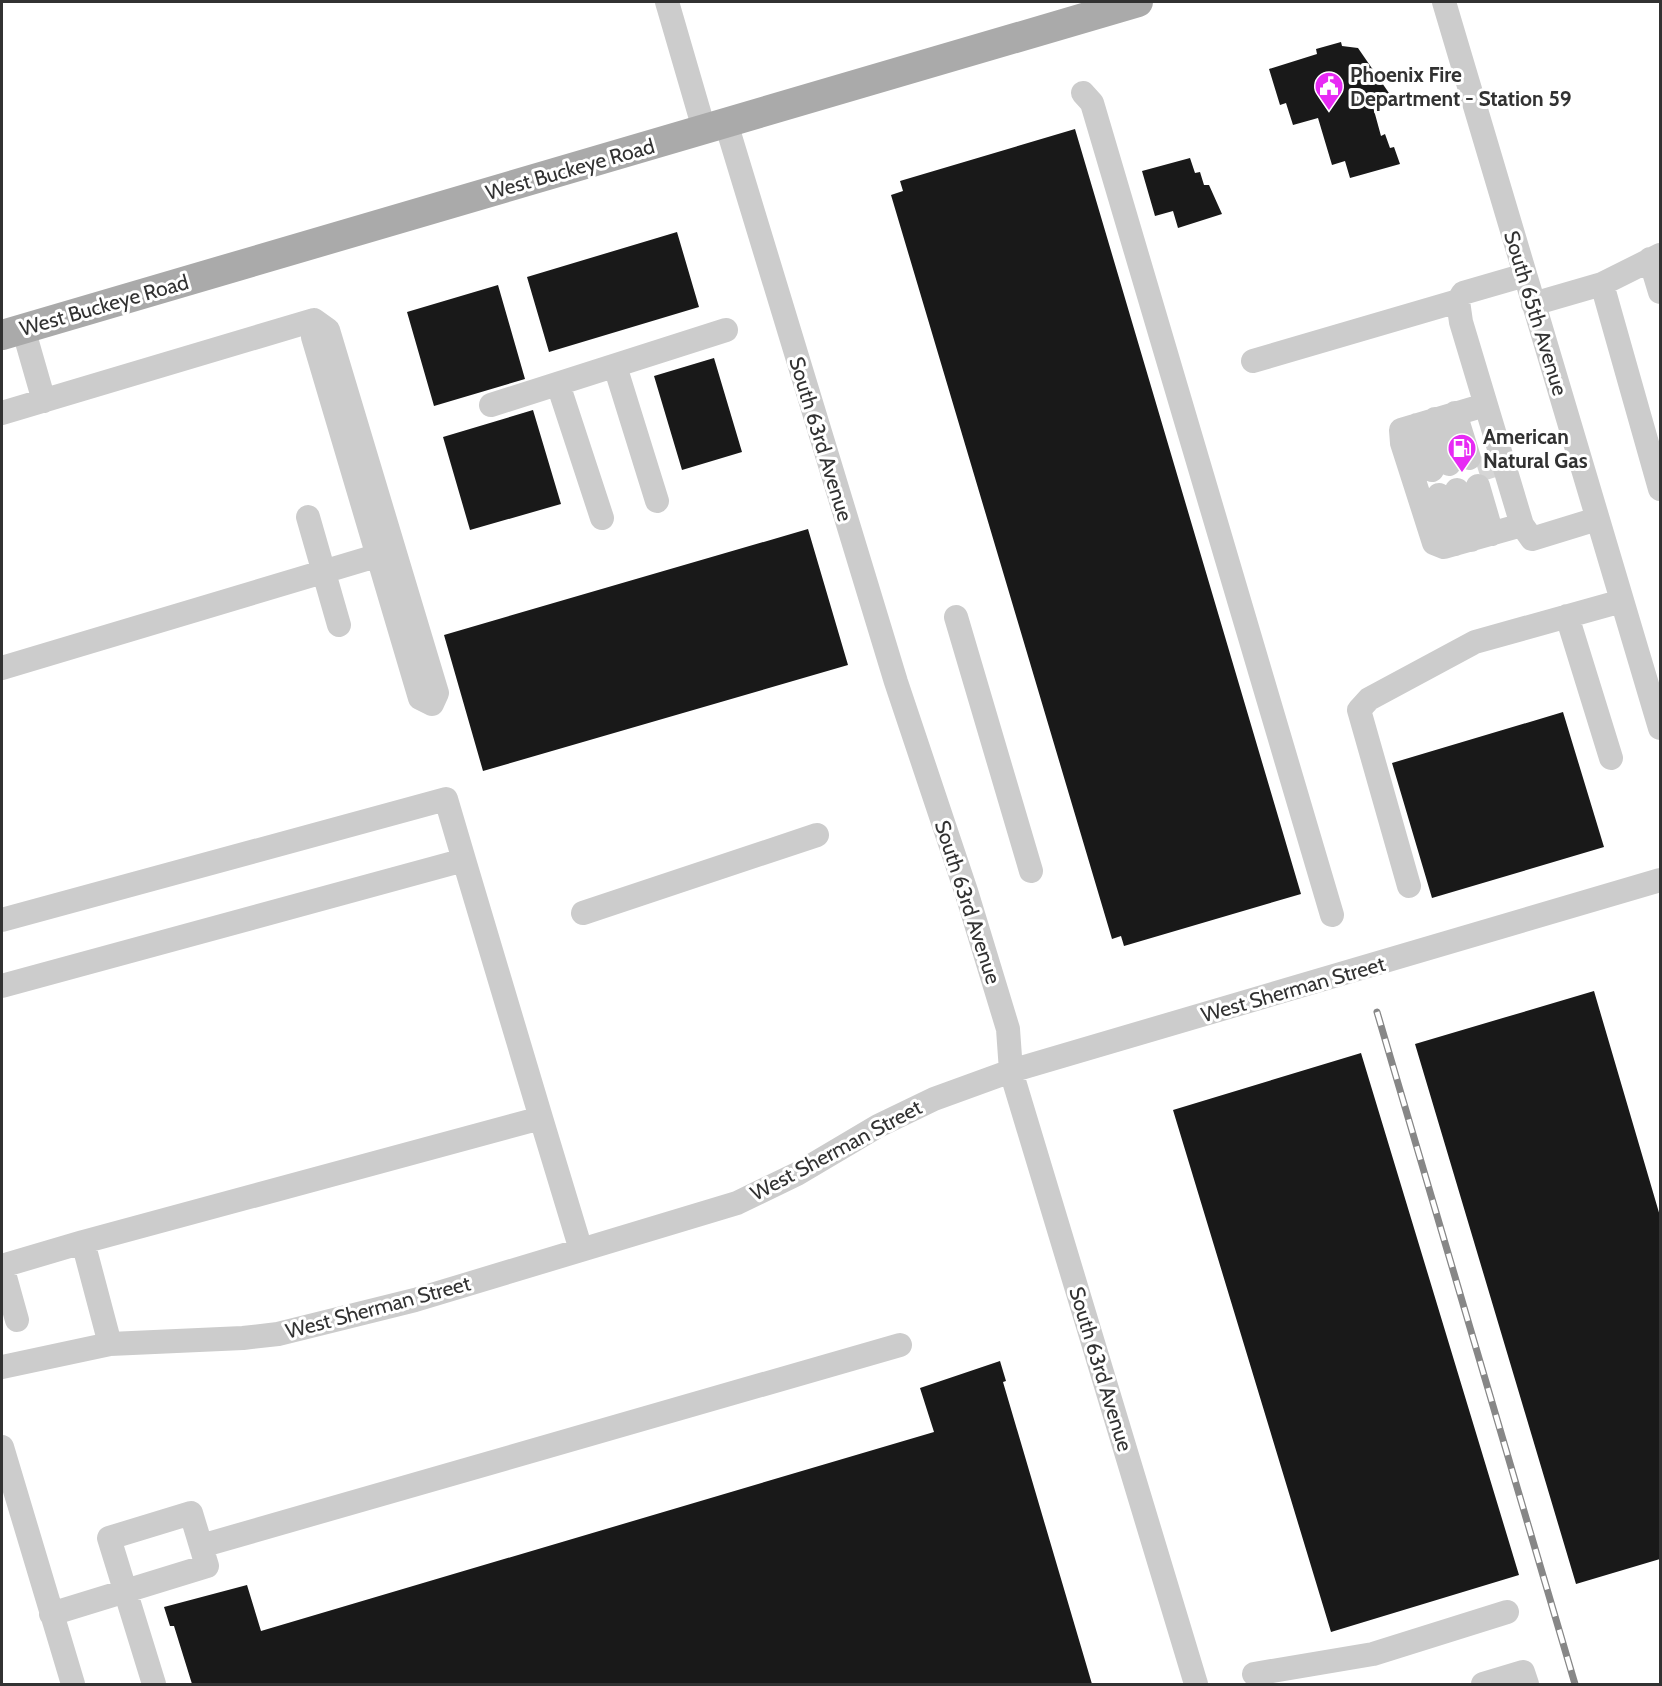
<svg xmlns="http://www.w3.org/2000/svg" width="1662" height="1686" viewBox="0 0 1662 1686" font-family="Cabin,sans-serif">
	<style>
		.building { fill: #191919 }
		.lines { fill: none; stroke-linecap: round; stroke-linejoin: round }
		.minor-tunnel { stroke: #d6d6d6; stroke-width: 24; stroke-dasharray: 24 12; stroke-linecap: butt }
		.minor { stroke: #ccc; stroke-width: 24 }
		.major { stroke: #aaa; stroke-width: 30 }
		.rail-casing { stroke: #878787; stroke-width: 7 }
		.rail { stroke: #fff; stroke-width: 4.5; stroke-dasharray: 14; stroke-linecap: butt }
		.labels { text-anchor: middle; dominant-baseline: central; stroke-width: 6; stroke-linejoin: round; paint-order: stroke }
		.poi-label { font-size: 21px; font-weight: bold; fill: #323232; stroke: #fff; text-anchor: start }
		.street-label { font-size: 21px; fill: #323232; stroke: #fff }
	</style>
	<rect width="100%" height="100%" fill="#fff"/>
	<path class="building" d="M1341 42 1342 46 1358 48 1391 96 1372 103 1381 136 1385 134 1390 148 1394 147 1400 164 1350 178 1345 161 1332 165 1318 118 1293 125 1286 103 1280 105 1269 69 1317 54 1316 49Z
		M1075 129 1301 894 1124 946 1121 936 1112 939 891 195 903 191 900 181Z
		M1190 158 1195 173 1200 172 1204 185H1209L1222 214 1178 228 1173 211 1155 216 1142 171Z
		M677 232 699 307 549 352 527 277Z
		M498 285 525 379 434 406 407 312Z
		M714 358 742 452 682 470 654 376Z
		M533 410 561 504 470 530 443 437Z
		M808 529 848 665 483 771 444 635Z
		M1563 712 1604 847 1432 898 1392 763Z
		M1594 991 1660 1216V1559L1576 1584 1415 1044Z
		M1361 1053 1519 1575 1331 1632 1173 1110Z
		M1000 1361 1006 1381 1003 1382 1092 1684H192L174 1626H170L164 1607 247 1585 261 1631 934 1432 920 1388Z"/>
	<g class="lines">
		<path class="minor-tunnel" d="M1486 455 1494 480"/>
		<path class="minor" d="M667 2 704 129
			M1444 2 1660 728
			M1083 93 1092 103 1332 915
			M726 123 896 682 966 891 1008 1029 1011 1071 1196 1684
			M1650 259 1660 292
			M1525 275 1463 293 1458 301 1461 322 1522 525 1532 539 1597 519
			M1602 284 1660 255
			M1533 304 1602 284 1660 489
			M314 320 328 330 437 693 432 704 420 698 313 337Z
			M23 328 44 401
			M1253 361 1458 301
			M615 366 657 501
			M558 384 602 518
			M491 405 726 330
			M1485 405 1401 430 1402 443 1434 543 1444 547 1522 525
			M2 413 314 320
			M1455 413 1469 458
			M1435 419 1449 464
			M1417 425 1432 470
			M1478 486 1492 534
			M1457 490 1471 540
			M1439 495 1455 544
			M308 517 339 625
			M1567 616 1611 758
			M956 617 1031 871
			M2 668 393 551
			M1409 886 1359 710 1369 699 1475 642 1622 601
			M583 913 817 835
			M2 920 446 799 464 860
			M2 986 464 860 541 1118
			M2 1266 83 1242
			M2 1266 17 1320
			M110 1344 83 1242 541 1118 581 1250
			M2 1367 110 1344 243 1338 278 1334 415 1300 737 1203 797 1174 878 1126 934 1099 1011 1071 1660 880
			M2 1447 73 1684
			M51 1614 207 1566 201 1546 900 1345
			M1254 1674 1373 1654 1507 1612
			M154 1684 109 1538 191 1513 201 1546
			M1483 1684 1523 1672 1527 1684"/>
		<path class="major" d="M2 335 1138 2"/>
		<g class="rail-casing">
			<path id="rail" d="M1377 1012 1575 1684"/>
		</g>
		<use href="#rail" class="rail"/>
	</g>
	<defs>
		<g id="civic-pin" transform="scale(1.5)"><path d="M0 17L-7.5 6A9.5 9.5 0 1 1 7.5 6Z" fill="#e72af4" stroke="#fff"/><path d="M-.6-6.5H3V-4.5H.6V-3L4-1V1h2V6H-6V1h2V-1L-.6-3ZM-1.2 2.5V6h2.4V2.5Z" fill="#fff"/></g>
		<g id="fuel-pin" transform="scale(1.5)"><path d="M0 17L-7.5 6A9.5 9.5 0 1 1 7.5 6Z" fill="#e72af4" stroke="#fff"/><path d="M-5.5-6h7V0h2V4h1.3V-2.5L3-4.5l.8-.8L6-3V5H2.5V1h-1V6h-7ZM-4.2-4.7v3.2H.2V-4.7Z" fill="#fff"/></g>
	</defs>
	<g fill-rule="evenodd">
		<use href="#civic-pin" x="1329" y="86"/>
		<use href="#fuel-pin" x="1462" y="448"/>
	</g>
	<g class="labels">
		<g class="poi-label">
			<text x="1350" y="74">Phoenix Fire<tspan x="1350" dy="24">Department - Station 59</tspan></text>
			<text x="1483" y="436">American<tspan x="1483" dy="24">Natural Gas</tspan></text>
		</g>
		<g class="street-label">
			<text transform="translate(570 169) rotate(-16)">West Buckeye Road</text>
			<text transform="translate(104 305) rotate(-16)">West Buckeye Road</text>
			<text transform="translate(1536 313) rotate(73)">South 65th Avenue</text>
			<text transform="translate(821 439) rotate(73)">South 63rd Avenue</text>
			<text transform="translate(968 902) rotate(72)">South 63rd Avenue</text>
			<text transform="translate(1293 989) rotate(-16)">West Sherman Street</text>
			<text transform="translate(836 1150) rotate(-28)">West Sherman Street</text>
			<text transform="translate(378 1307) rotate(-15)">West Sherman Street</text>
			<text transform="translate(1101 1369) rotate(73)">South 63rd Avenue</text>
		</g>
	</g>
	<rect width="1662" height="1686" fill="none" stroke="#323232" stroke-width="6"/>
</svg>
